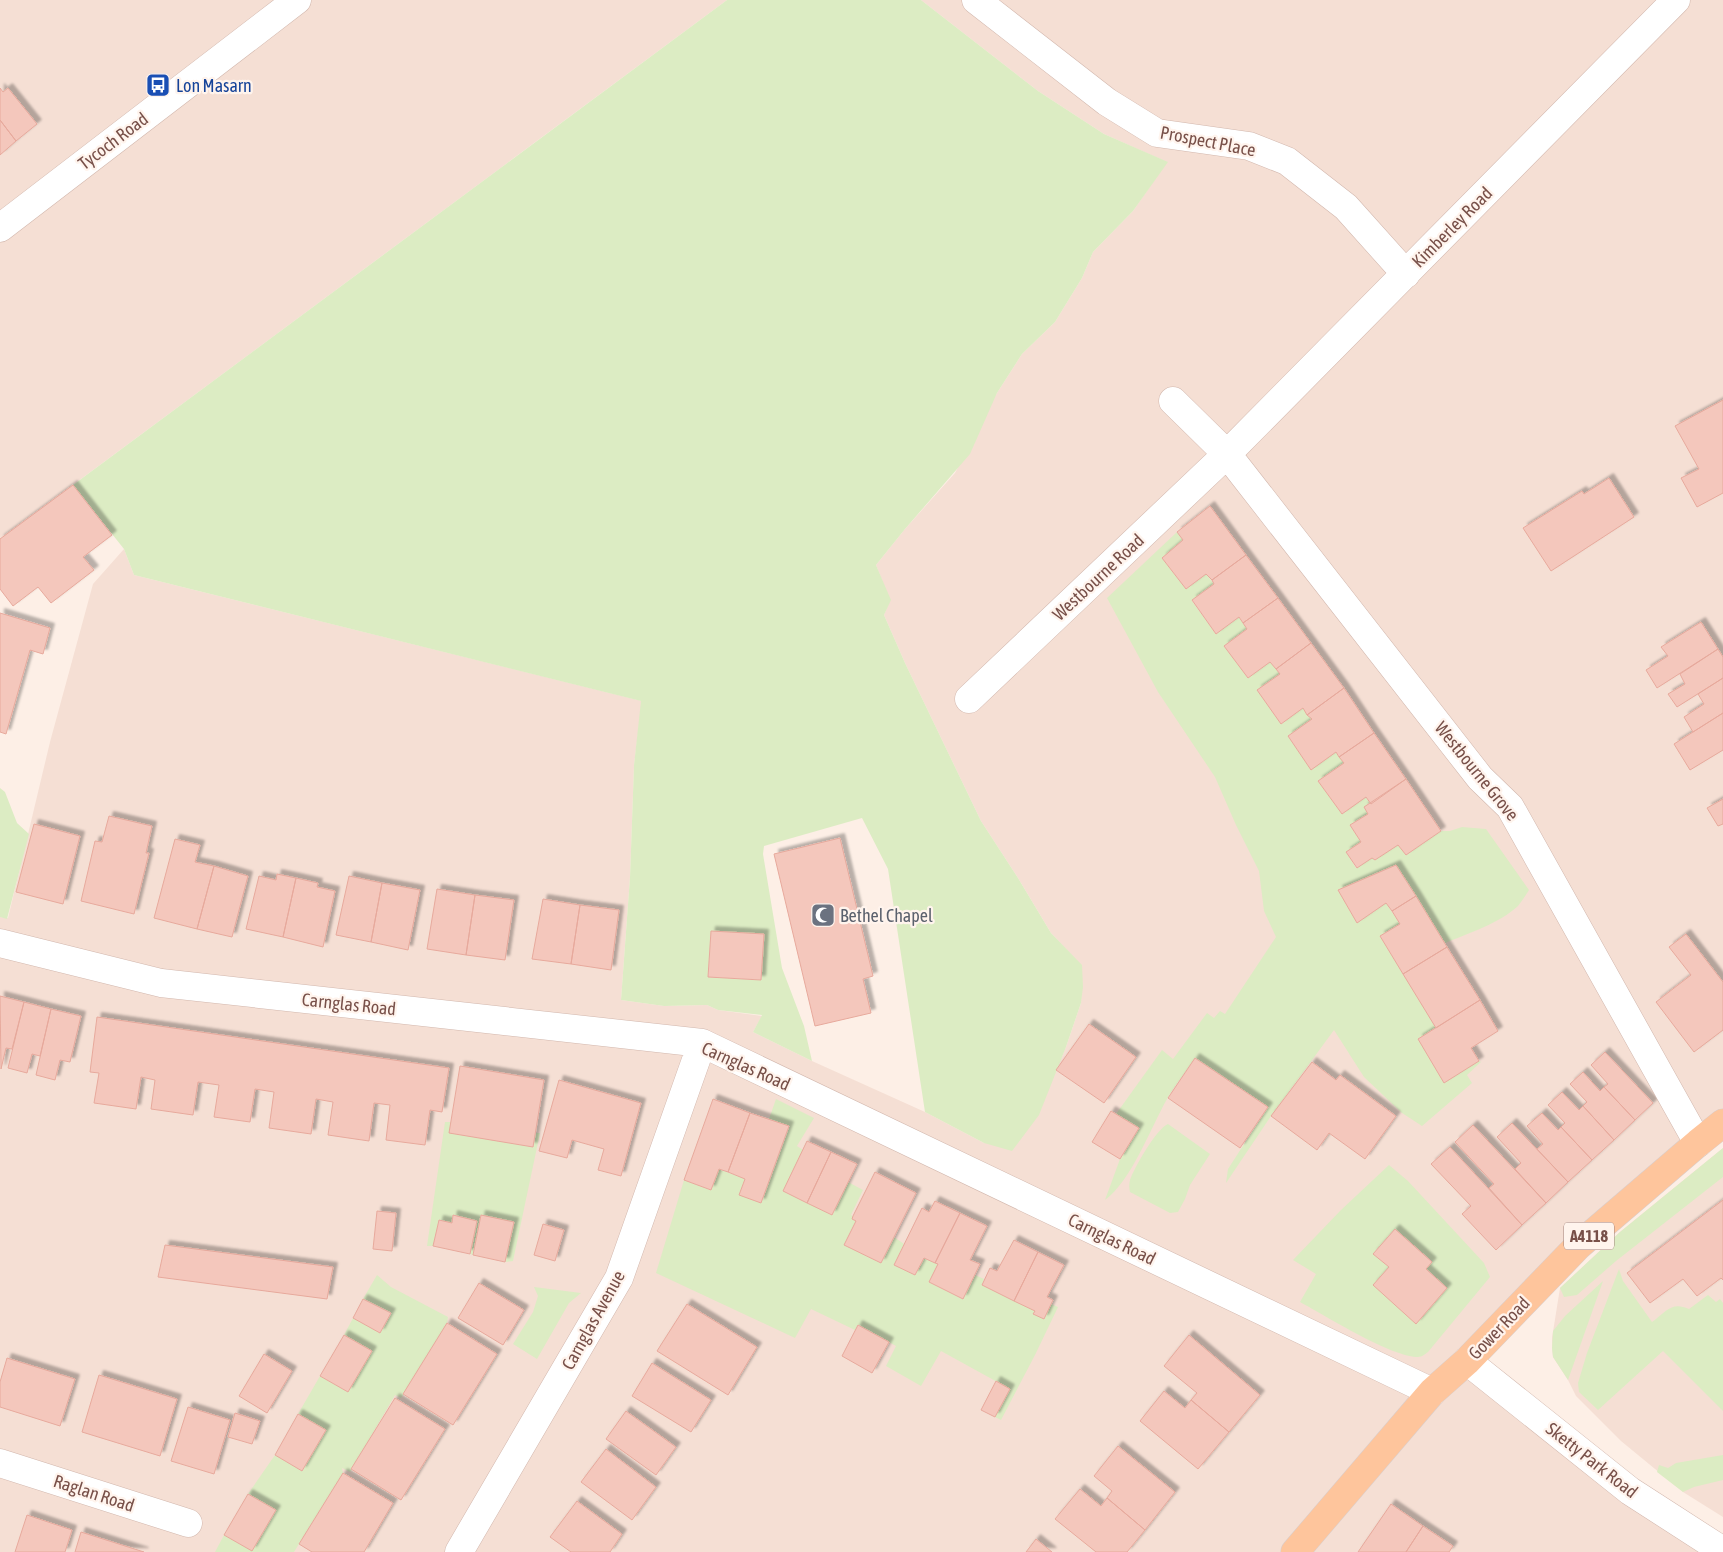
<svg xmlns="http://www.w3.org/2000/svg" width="1723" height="1552" viewBox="0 0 1723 1552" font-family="'Asap Condensed',sans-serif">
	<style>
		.residential { fill: #f5dfd4 }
		.green { fill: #dcecc3; fill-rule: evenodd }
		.building { fill: #f4c7bc; stroke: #e7a99c; filter: url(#shadow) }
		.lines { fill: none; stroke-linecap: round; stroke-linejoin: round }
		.minor-casing { stroke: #d2b7ad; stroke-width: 29 }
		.tertiary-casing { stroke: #d2b7ad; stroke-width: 29 }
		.primary-casing { stroke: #d9cecc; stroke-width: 29 }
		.minor { stroke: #fff; stroke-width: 28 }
		.tertiary { stroke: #fff; stroke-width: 28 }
		.primary { stroke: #fec59c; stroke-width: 28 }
		.labels { text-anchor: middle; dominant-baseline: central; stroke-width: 4.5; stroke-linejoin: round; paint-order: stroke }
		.shield { fill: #fff4ed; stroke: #a0817a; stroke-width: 1 }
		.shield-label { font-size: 16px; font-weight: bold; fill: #785049 }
		.transit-label { font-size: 18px; fill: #164399; stroke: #fff4ed; text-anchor: start }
		.street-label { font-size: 18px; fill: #785049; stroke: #fff4ed }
		.worship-label { font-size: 18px; fill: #5b616d; stroke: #fff4ed; text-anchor: start }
	</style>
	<defs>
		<filter id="shadow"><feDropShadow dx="4.5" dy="-4.5" stdDeviation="1" flood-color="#0004"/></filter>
	</defs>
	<rect width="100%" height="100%" fill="#fdefe6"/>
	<path class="residential" d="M0 0H727L0 539Z
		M921 0H1723V1123L1467 1361 1723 1552H0V917L8 918 50 742 93 584 124 549 134 575 642 701 634 765 630 877 621 1000 664 1006 707 1005 718 1010 762 1016 753 1032 812 1061 925 1112 984 1143 1056 1070 1066 1047 1081 1003 1082 966 1051 933 1018 878 981 821 905 663 884 615 890 600 876 565 905 529 955 473 997 393 1022 354 1055 322 1082 278 1093 252 1133 211 1167 162 1104 134 1038 91Z
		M1723 1148V1517L1683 1492 1621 1441 1576 1396 1568 1380 1553 1357 1552 1348V1338L1560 1288 1620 1232Z"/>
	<path class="green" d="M727 0H921L1038 91 1104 134 1168 162 1133 211 1093 252 1082 278 1055 322 1022 354 997 393 970 454 905 529 876 565 891 600 884 615 905 663 981 821 1018 878 1051 933 1082 965 1083 987 1081 1003 1066 1047 1039 1115 1012 1151 984 1143 925 1112 888 869 862 818 764 846 763 854 782 968 804 1026 812 1061 753 1032 762 1015 718 1010 707 1005 664 1006 621 1000 630 877 634 765 641 701 134 575 124 549 73 485ZM711 932 764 935 761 980 708 977Z
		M1177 532 1183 540 1162 558 1186 589 1206 574 1214 584 1192 601 1216 634 1239 617 1247 629 1224 646 1248 678 1270 662 1280 674 1257 690 1281 724 1303 708 1312 719 1288 736 1311 769 1336 752 1344 763 1318 781 1342 814 1366 797 1371 804 1368 814 1350 825 1361 842 1346 852 1356 868 1372 858 1375 860 1398 845 1406 855 1441 831H1450L1462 827 1486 829 1529 890C1526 895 1522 901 1518 906 1500 923 1467 934 1445 943L1396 865 1338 890 1357 922 1386 903 1400 924 1380 936 1436 1028 1418 1039 1444 1082 1479 1061 1481 1062 1467 1075 1472 1083 1422 1126 1402 1113 1364 1077 1334 1030 1271 1116 1226 1183 1228 1169 1268 1107 1195 1058C1186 1072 1175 1085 1167 1099 1150 1129 1132 1180 1105 1200L1120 1159 1139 1128 1116 1114 1162 1050 1173 1059 1207 1013 1214 1018 1220 1011 1225 1014 1276 937 1264 911 1259 871 1236 825 1215 777 1158 692 1107 598Z
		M0 788 5 792 17 823 29 834 7 919 0 917Z
		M776 1099 814 1118 797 1146 803 1150 783 1191 832 1215 848 1182 863 1190 851 1215 853 1216 852 1219 856 1221 844 1245 881 1263 894 1237 904 1244 894 1265 915 1275 924 1258 938 1264 929 1282 963 1299 975 1275 984 1279 982 1285 1035 1311 1034 1314 1044 1319 1051 1304 1058 1307 1035 1355 1001 1420 995 1417 1010 1389 941 1351 921 1386 886 1366 896 1346 858 1325 855 1330 811 1309 795 1338 656 1273 684 1180 710 1190 719 1169 745 1179 740 1195 761 1203 789 1127 769 1119Z
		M445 1122H451L449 1133 533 1147 536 1133H540L513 1261 505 1262 513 1222 473 1255 470 1254 477 1221 454 1215 452 1223 439 1220 433 1246H427Z
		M1168 1124 1210 1154 1190 1185 1185 1199 1178 1212 1170 1213 1130 1192C1129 1188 1129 1184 1130 1180 1134 1168 1157 1128 1168 1124Z
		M1723 1148V1177L1616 1261 1577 1295 1564 1297 1560 1288 1620 1232Z
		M1389 1165 1408 1181 1484 1263 1490 1277 1428 1352C1425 1354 1422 1357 1418 1357 1391 1357 1326 1316 1300 1302L1316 1274 1293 1260 1341 1210ZM1395 1229 1432 1261 1426 1269 1447 1288 1416 1323 1389 1267 1373 1254Z
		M1619 1269 1623 1281 1652 1322C1666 1312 1671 1301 1689 1309L1708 1295 1716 1302 1720 1299 1723 1303V1411L1663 1351 1598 1410 1579 1392 1578 1383 1587 1353Z
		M377 1275 391 1287 448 1317 447 1323 401 1398 395 1395 350 1472 342 1468 343 1473 294 1552H215L224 1535 252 1551 264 1530 248 1494 275 1455 302 1471 313 1451 298 1414 320 1376 348 1392 359 1373 344 1335 353 1318 380 1333 391 1314 363 1299Z
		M1603 1281 1568 1380 1553 1357 1552 1348 1553 1331 1565 1316Z
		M534 1287 581 1293 569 1303 537 1359 513 1344 533 1312 538 1296Z
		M1723 1455V1480L1694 1487 1683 1492 1657 1472 1659 1465 1668 1468 1676 1463Z"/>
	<path class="building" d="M0 88 3 92 8 88 37 124 16 141 0 120Z
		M0 120 16 141 0 155Z
		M1723 400V493L1697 507 1681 478 1699 469 1675 426Z
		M1609 478 1634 517 1551 571 1523 528 1582 491 1584 494Z
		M73 485 112 535 83 557 94 570 51 603 38 587 13 606 0 589V539Z
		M1210 506 1246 555 1212 580 1206 574 1186 589 1162 558 1183 540 1177 532Z
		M1246 555 1278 598 1243 623 1239 617 1216 634 1192 600 1214 584 1212 580Z
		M1278 598 1311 643 1276 669 1270 662 1248 678 1224 646 1247 629 1243 623Z
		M0 613 50 628 43 654 30 650 6 734 0 732Z
		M1701 622 1718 649 1657 688 1646 670 1668 656 1661 647Z
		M1311 643 1344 688 1307 715 1303 708 1281 724 1257 690 1280 674 1276 669Z
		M1718 649 1723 657V678L1677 707 1668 694 1685 684 1680 674Z
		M1723 678V713L1693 732 1684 717 1704 704 1698 694Z
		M1344 688 1374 733 1339 757 1336 752 1311 770 1288 736 1312 719 1307 715Z
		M1723 713V750L1690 770 1674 744Z
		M1374 733 1406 779 1371 804 1366 797 1342 814 1318 781 1344 763 1339 757Z
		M1406 779 1441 831 1406 855 1398 845 1375 860 1372 858 1357 868 1346 852 1361 842 1350 825 1368 814 1364 807Z
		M1723 799V824L1718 826 1707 808Z
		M109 816 152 826 146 853H149L134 914 81 901 95 841 102 842Z
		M34 824 80 836 63 904 16 892Z
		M840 838 873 976 863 979 871 1013 815 1026 774 854Z
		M175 839 200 845 195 862 214 866 197 929 154 918Z
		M1396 865 1416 896 1392 911 1386 903 1357 923 1338 890Z
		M214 866 248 876 232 937 197 929Z
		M277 874 296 878 283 937 246 929 259 876 276 880Z
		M349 876 382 883 371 942 336 935Z
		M296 878 318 883 317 887 335 891 323 947 283 937Z
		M382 883 420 890 408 950 371 942Z
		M437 889 475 895 466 955 427 949Z
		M475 895 514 900 505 960 466 955Z
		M1416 896 1447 947 1403 974 1380 936 1400 924 1392 911Z
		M543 899 580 905 571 964 532 959Z
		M580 905 619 910 611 970 571 964Z
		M711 931 764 934 761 980 708 977Z
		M1686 934 1723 982V1030L1694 1052 1656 1002 1691 975 1669 947Z
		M1447 947 1480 1000 1436 1028 1403 974Z
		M0 996 24 1002 12 1049 6 1048 1 1069Z
		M1480 1000 1498 1031 1471 1048 1479 1061 1444 1083 1418 1039Z
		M24 1002 51 1009 40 1056 32 1054 27 1073 8 1068Z
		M51 1009 81 1016 70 1062 60 1060 55 1080 36 1075Z
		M97 1017 449 1068 442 1112 430 1110 425 1145 386 1140 390 1105 374 1103 369 1141 328 1135 333 1102 316 1099 311 1134 269 1128 274 1092 255 1089 250 1122 214 1117 219 1085 198 1082 193 1115 151 1109 155 1080 141 1077 136 1109 94 1103 99 1073 90 1072Z
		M1089 1024 1136 1057 1104 1103 1056 1070Z
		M1605 1052 1653 1103 1635 1120 1604 1087 1608 1084 1591 1065Z
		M1195 1058 1268 1107 1240 1148 1168 1098Z
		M1312 1062 1336 1080 1340 1075 1396 1116 1365 1159 1329 1133 1317 1150 1271 1116Z
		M460 1066 544 1080 533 1147 449 1133Z
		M1583 1072 1600 1091 1604 1087 1635 1120 1614 1140 1583 1106 1587 1102 1570 1084Z
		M559 1080 641 1103 621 1176 598 1170 604 1149 572 1140 567 1158 539 1151Z
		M1562 1092 1579 1110 1583 1106 1614 1140 1592 1160 1561 1127 1565 1123 1548 1105Z
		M713 1099 750 1113 728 1172 719 1169 711 1190 684 1180Z
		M1111 1111 1139 1128 1120 1159 1092 1142Z
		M750 1113 789 1126 761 1203 739 1195 745 1179 728 1172Z
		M1542 1113 1558 1130 1561 1127 1592 1160 1568 1182 1537 1149 1543 1144 1527 1126Z
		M1512 1123 1568 1182 1546 1203 1515 1169 1521 1163 1497 1137Z
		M1473 1125 1546 1203 1522 1225 1489 1188 1494 1184 1455 1142Z
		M807 1141 831 1152 807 1203 783 1191Z
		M1450 1147 1522 1225 1496 1250 1462 1214 1471 1206 1431 1164Z
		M831 1152 857 1164 832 1215 807 1203Z
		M875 1172 916 1193 881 1263 844 1245 856 1221 852 1219 853 1216Z
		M1723 1200V1280L1721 1278 1697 1296 1683 1279 1650 1303 1627 1273Z
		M935 1201 960 1213 935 1263 924 1258 915 1275 894 1265 922 1208 929 1212Z
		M377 1211 396 1213 392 1251 373 1249Z
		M960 1213 987 1226 970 1260 980 1264 963 1299 929 1282 938 1264 935 1263Z
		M453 1215 477 1221 470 1254 433 1246 439 1220 452 1223Z
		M481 1215 514 1222 505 1262 473 1255Z
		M543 1224 564 1230 555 1261 534 1255Z
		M1395 1229 1432 1262 1426 1269 1447 1288 1416 1324 1373 1285 1389 1267 1373 1254Z
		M1014 1240 1038 1252 1014 1301 982 1285 990 1268 997 1271Z
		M165 1245 333 1267 327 1299 158 1277Z
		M1038 1252 1064 1265 1047 1297 1053 1300 1044 1319 1033 1314 1035 1311 1014 1301Z
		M479 1283 524 1310 503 1345 458 1318Z
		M363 1299 391 1313 380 1333 353 1318Z
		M687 1304 757 1347 728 1395 657 1351Z
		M447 1323 497 1354 453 1425 403 1394Z
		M858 1325 889 1342 872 1373 842 1356Z
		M344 1335 372 1351 348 1392 320 1376Z
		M1189 1335 1260 1395 1229 1432 1191 1400 1197 1393 1164 1366Z
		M264 1354 292 1371 267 1413 239 1396Z
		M7 1358 75 1379 60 1426 0 1407V1382Z
		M652 1363 711 1400 691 1432 632 1396Z
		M99 1375 177 1399 160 1456 82 1432Z
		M996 1381 1010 1389 995 1417 981 1410Z
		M1164 1391 1185 1408 1191 1400 1229 1432 1198 1469 1140 1421Z
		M395 1398 445 1429 401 1500 351 1469Z
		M188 1407 230 1420 214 1474 171 1461Z
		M626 1411 676 1447 656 1475 606 1439Z
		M235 1413 260 1421 252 1444 228 1437Z
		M298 1414 326 1430 302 1471 275 1455Z
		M1118 1446 1175 1492 1145 1530 1107 1498 1112 1491 1094 1476Z
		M606 1449 656 1487 632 1520 581 1482Z
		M343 1473 393 1503 364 1552H312L299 1544Z
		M1080 1489 1101 1506 1107 1498 1145 1530 1127 1552H1096L1055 1519Z
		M248 1494 276 1510 252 1551 224 1535Z
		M577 1501 622 1534 610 1552H571L550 1537Z
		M1391 1504 1423 1526 1406 1552H1358Z
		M27 1515 72 1530 65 1552H15Z
		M1423 1526 1453 1546 1449 1552H1406Z
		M81 1532 144 1552H75Z
		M1036 1539 1052 1552H1026Z"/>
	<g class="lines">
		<g class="minor-casing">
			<path id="minor" d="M976 0 1107 102 1157 133 1249 146 1287 161 1346 207 1406 274
				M1173 401 1227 454 1480 778 1510 807 1698 1143
				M969 699 1227 454 1676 0
				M0 943 161 983 702 1043 1432 1392
				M0 1463 188 1523
				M459 1552 619 1278 702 1043"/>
		</g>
		<g class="tertiary-casing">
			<path id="tertiary" d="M0 228 297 0
				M1467 1361 1630 1491 1723 1551"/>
		</g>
		<g class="primary-casing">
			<path id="primary" d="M1295 1552 1432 1392 1467 1361 1578 1246 1698 1143 1723 1123"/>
		</g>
		<use href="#minor" class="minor"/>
		<use href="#tertiary" class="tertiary"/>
		<use href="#primary" class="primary"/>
	</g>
	<defs>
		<g id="bus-square" transform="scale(1.25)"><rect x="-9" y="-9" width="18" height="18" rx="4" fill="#1a4fb4" stroke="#fff4ed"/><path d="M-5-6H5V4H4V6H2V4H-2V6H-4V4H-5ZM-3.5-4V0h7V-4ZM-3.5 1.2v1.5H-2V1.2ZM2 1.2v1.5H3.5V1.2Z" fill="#fff"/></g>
		<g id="mosque-square" transform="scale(1.25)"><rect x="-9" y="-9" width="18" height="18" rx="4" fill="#6b7280" stroke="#fff4ed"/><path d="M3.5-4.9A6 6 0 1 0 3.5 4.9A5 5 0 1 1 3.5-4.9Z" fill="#fff"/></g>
	</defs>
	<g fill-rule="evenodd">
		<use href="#bus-square" x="158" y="85"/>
		<use href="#mosque-square" x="823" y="915"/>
	</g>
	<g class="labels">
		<rect class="shield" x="1564" y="1222.5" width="50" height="27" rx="4"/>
		<g class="shield-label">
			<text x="1589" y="1236">A4118</text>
		</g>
		<g class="transit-label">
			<text x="176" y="85">Lon Masarn</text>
		</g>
		<g class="street-label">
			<text transform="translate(113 141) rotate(-37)">Tycoch Road</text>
			<text transform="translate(1208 141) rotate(11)">Prospect Place</text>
			<text transform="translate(1452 227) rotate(-45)">Kimberley Road</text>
			<text transform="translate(1098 577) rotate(-43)">Westbourne Road</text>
			<text transform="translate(1477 771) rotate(51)">Westbourne Grove</text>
			<text transform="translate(349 1004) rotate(6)">Carnglas Road</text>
			<text transform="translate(746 1066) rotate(24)">Carnglas Road</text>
			<text transform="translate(1112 1239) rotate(26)">Carnglas Road</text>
			<text transform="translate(593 1320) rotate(-61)">Carnglas Avenue</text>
			<text transform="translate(1499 1328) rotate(-46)">Gower Road</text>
			<text transform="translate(1592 1460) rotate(38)">Sketty Park Road</text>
			<text transform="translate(94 1493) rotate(18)">Raglan Road</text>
		</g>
		<g class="worship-label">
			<text x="840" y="915">Bethel Chapel</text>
		</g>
	</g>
</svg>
